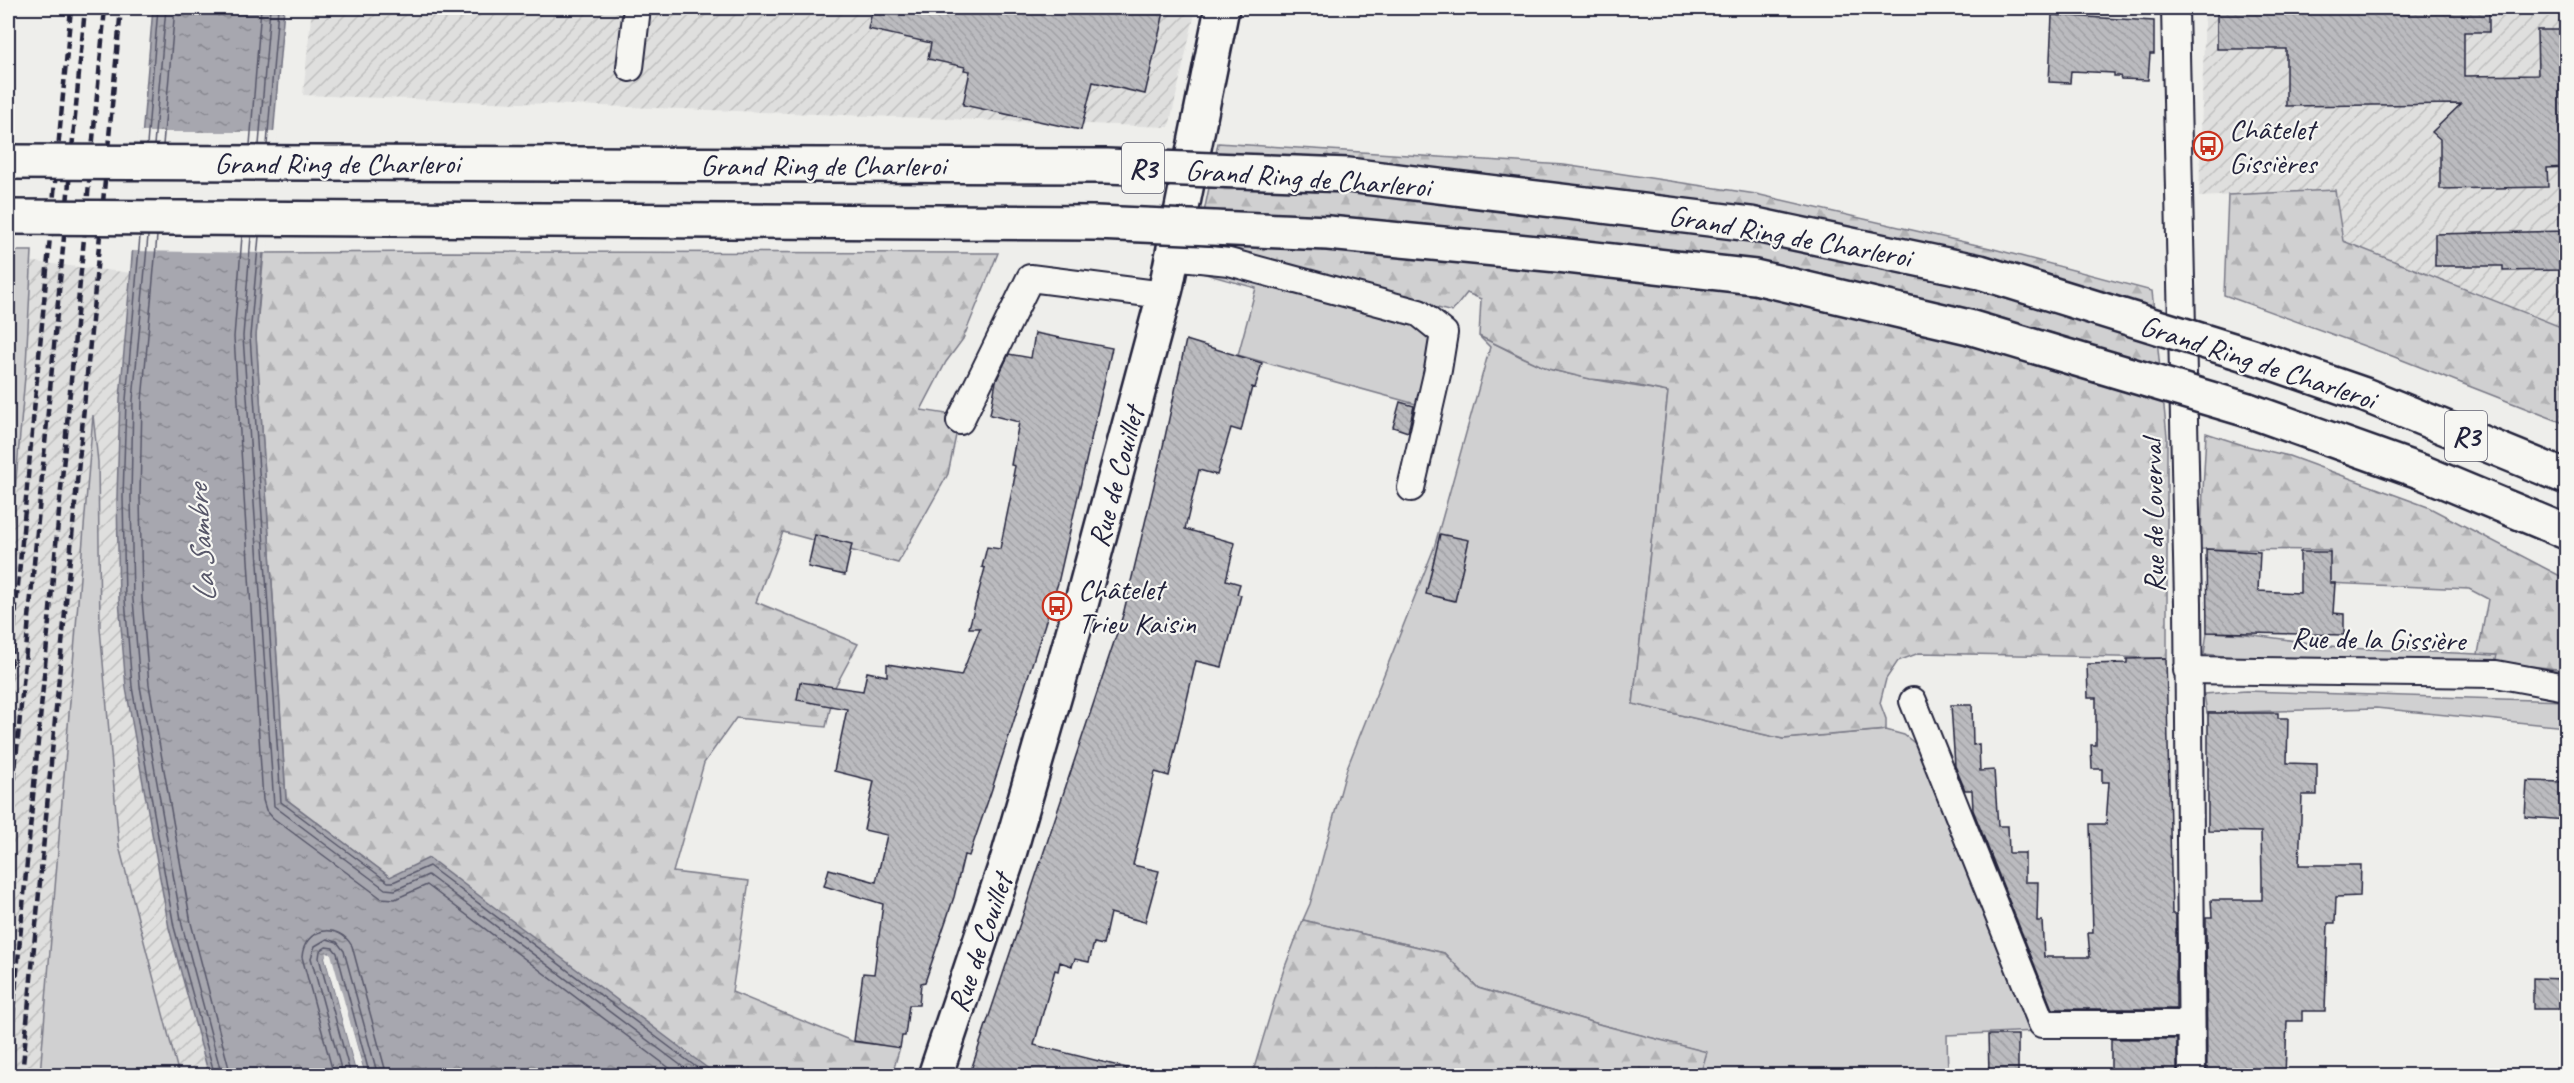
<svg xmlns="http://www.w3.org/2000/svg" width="2574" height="1083" viewBox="0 0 2574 1083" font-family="Caveat,sans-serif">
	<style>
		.industrial { fill: url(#industrial-furrows) }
		.green { fill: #d0d0d1; stroke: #797986; stroke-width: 1.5 }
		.forest { fill: url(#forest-firs); stroke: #797986; stroke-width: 1.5 }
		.water { fill: url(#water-ripples); stroke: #727281; stroke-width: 1.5 }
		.pier { fill: #eeeeeb }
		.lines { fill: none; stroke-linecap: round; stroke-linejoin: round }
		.shore { stroke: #575769; stroke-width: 1.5 }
		.building { fill: url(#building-back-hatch); stroke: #22223b; stroke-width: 1.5 }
		.minor-casing { stroke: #22223b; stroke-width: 30 }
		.major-casing { stroke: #22223b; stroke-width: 38 }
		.highway-casing { stroke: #22223b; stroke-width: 38 }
		.minor { stroke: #f6f6f2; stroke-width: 26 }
		.major { stroke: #f6f6f2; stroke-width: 33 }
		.highway { stroke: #f6f6f2; stroke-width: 33 }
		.rail { stroke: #22223b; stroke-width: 4.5; stroke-dasharray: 9 4.5; stroke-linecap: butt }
		.highway-bridge-casing { stroke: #22223b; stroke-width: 38; stroke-linecap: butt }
		.highway-bridge { stroke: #f6f6f2; stroke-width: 33 }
		.labels { text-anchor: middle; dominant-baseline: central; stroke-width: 4.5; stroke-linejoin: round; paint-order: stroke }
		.shield { fill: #f6f6f2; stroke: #626272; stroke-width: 1.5 }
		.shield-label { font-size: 28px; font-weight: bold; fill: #22223b }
		.poi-label { font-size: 30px; fill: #22223b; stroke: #f6f6f2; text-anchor: start }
		.street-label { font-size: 30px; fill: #22223b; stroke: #f6f6f2 }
		.water-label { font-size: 32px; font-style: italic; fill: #575769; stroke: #f6f6f2 }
	</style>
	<defs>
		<pattern id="industrial-furrows" width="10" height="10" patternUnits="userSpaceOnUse" patternTransform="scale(1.5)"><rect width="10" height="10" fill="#dfdfde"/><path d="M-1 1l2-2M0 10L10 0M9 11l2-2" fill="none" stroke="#bfbfbf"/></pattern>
		<pattern id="forest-firs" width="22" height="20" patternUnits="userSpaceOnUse" patternTransform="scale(1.5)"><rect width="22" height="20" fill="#d0d0d1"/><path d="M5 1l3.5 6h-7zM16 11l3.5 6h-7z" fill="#b2b2b4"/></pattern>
		<pattern id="water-ripples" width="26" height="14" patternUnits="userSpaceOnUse" patternTransform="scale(1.5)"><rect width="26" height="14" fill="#a7a7af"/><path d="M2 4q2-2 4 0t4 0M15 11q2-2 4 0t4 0" fill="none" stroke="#888890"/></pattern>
		<pattern id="building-back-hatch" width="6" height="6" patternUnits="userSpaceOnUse" patternTransform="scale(1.5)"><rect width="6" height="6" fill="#bbbbbf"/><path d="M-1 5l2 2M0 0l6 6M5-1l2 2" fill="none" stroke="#a0a0a5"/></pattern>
	</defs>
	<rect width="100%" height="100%" fill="#eeeeeb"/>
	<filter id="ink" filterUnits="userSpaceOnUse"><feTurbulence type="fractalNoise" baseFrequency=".0167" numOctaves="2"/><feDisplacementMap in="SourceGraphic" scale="12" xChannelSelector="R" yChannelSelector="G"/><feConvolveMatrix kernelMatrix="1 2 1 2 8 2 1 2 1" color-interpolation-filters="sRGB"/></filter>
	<g filter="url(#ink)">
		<path class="industrial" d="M312 8H1196L1169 127 303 95Z
			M2205 8H2566V329L2343 241 2334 190 2199 197Z
			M8 259 132 273 120 399 117 497 119 600 126 688 174 947 209 1075 8 1076Z"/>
		<path class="green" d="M8 251H32L26 365 8 571Z
			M1199 265 1402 321 1436 336 1423 406 1238 355 1256 288 1198 272Z
			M1479 336C1502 346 1526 362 1550 369 1588 381 1629 384 1668 392L1633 704 1783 739 1886 730 1904 735 1921 748 2037 1031 1947 1035 1948 1075H1952H1700L1706 1052 1602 1025 1478 988 1444 953 1303 920 1310 904 1347 768 1434 548 1490 347Z
			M93 415 98 462 100 628 119 846 179 1075H40Z
			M2207 632 2246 634 2346 648 2498 655 2495 662 2243 658 2204 654Z
			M2246 691 2566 701V727L2376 708 2207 713 2204 694Z"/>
		<path class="forest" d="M1218 143 1564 165 1756 194 1990 248 2152 291 2167 436V658L1919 653 1898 661 1886 679 1880 703 1886 719V730L1783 739 1633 704 1668 392 1620 382 1590 379 1548 369 1479 336 1481 299 1467 293 1452 312 1423 304 1195 257Z
			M2335 190 2343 241 2566 329V424L2392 356 2224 295 2228 195Z
			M445 252 998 253 963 339 946 362 921 410 960 416 948 474 898 563 783 532 756 602 858 644 835 687 826 727 736 718 704 763 673 872 749 881 732 992 854 1042 900 1047 892 1075H714V1073L390 877 286 799 256 336 264 253Z
			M2206 433 2243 445 2289 456 2428 507 2566 579V670L2495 662 2497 655 2478 654 2488 599 2469 589 2327 583 2330 550 2200 549Z
			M1303 920 1444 953 1478 988 1602 1025 1707 1052 1700 1075H1252L1283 972Z"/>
		<path class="water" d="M153 8H284L256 336 286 799 390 877 429 858 714 1073V1075H365L329 953 325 957 357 1075H209L169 928 126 688 119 600 117 497 120 399Z"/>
		<path class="pier" d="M138 132H277L267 253 130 251Z
			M327 953 331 954 365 1075 362 1076 328 956 360 1075H357L325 957Z"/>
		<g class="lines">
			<path class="shore" d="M147 145 158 8
				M154 145 166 8
				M163 145 175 8
				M250 145 261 8
				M259 145 270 8
				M267 145 278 8
				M140 236 126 400 123 497 125 599 132 687 174 927 215 1076
				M148 236 133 400 131 497 133 599 140 686 182 925 222 1076
				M157 236 142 401 140 497 142 598 149 685 191 923 231 1076
				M242 236 234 337 263 800 266 810 273 818 381 898 395 899 427 885 680 1076
				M251 236 243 336 274 806 385 889 395 890 428 875 695 1076
				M259 236 250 336 281 802 388 882H393L429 866 708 1076
				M334 1076 302 957C304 928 338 921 352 946L387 1076
				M343 1076 311 958 315 946 327 939 337 942 344 951 378 1076
				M351 1076 319 958 320 951 326 947 333 948 337 953 370 1076"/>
		</g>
		<path class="building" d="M873 8H1165L1145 94 1093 82 1081 130 963 105 970 71 964 70 965 67 928 59 931 43 868 29Z
			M2217 8H2489V32H2464V76L2538 75 2537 30H2566V167L2547 168 2548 187 2440 189V139L2432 132 2461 104 2286 106V49H2217Z
			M2052 15 2154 21V54H2150L2148 80 2121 79 2120 76H2114V73L2071 71 2070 83 2049 82Z
			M2566 231V270L2503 271V266H2435V234Z
			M1035 333 1112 348 1058 583 991 792 969 856 964 855 954 897 925 982 921 983 919 1005H909L905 1036H902L900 1048 854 1041 863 973 874 974 883 904 824 886 829 869 876 882 887 835 864 830 874 781 834 771 847 709 797 700 800 682 863 691 867 672 887 676V664L961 676 980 628H969L985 568 982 567 987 547 1000 549 1015 476H1013L1015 466 1011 465 1019 422 990 415 996 381 1009 354 1031 358Z
			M1186 340 1262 363 1255 388 1252 387 1241 431 1231 428 1217 475 1199 470 1185 529 1235 543 1226 580 1240 584 1237 594 1241 595 1222 667 1196 661 1169 776 1155 772 1133 865 1159 871 1145 922 1110 913 1103 945 1094 943 1089 962 1075 959 1072 966 1060 962 1058 971 1055 970 1034 1045 1127 1068 1126 1076H969L1123 615 1160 460Z
			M1400 402 1414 406 1408 432 1393 427Z
			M1440 534 1469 540 1455 601 1426 594Z
			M815 535 852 544 845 575 808 567Z
			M2206 549 2260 552 2258 591 2300 593V552H2330V583H2335L2333 613 2344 614V635L2207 632Z
			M2166 658 2172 914H2176V1009H2052L1973 810 1972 790H1965L1955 766 1951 705H1972L1973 745 1979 744 1980 771 1994 770 1998 826H2008L2009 853H2025V882H2038L2037 921H2042L2044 957H2090L2088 933H2093L2090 824H2106L2109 782H2102V769H2092L2091 745H2096V698H2088L2087 664 2127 663V659Z
			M2208 713H2278V718H2288L2287 763 2317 764V795H2302L2299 865H2361L2360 896 2336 897 2335 923H2328L2325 1011H2302V1021H2287L2285 1076H2207L2206 917H2212L2211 900H2262V879L2261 832 2208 831Z
			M2527 781 2566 782V820L2525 817Z
			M2533 978 2566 979V1009H2533Z
			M1988 1035H2018V1075L1989 1073Z
			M2111 1039H2177V1076H2111Z"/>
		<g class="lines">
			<g class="minor-casing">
				<path id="minor" d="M2175 8 2188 603 2192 1076
					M630 68 637 8
					M1172 256 1229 262 1419 313 1444 333 1438 370 1411 488
					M960 421 1030 278 1164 295
					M2187 670 2496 674 2566 687
					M1913 701 2042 1024H2191"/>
			</g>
			<g class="major-casing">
				<path id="major" d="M935 1076 1007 861 1079 612 1166 288 1222 8"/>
			</g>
			<g class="highway-casing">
				<path id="highway" d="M2258 358 2365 395 2566 477
					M2248 410 2422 472 2566 532"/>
			</g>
			<use href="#minor" class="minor"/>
			<use href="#major" class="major"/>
			<use href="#highway" class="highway"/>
			<path class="rail" d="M8 694 71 8
				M8 847 85 8
				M8 1070 105 8
				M22 1076 121 8"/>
			<g class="highway-bridge-casing">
				<path id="highway-bridge" d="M8 162 1106 166 1348 175 1751 224 1980 272 2258 358
					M8 217 1096 223 1328 233 1558 255 1755 277 1969 327 2248 410"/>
			</g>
			<use href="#highway-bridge" class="highway-bridge"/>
		</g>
	</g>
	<defs>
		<g id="bus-ring" transform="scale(1.5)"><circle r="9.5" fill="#f6f6f2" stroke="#c8321e" stroke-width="1.5"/><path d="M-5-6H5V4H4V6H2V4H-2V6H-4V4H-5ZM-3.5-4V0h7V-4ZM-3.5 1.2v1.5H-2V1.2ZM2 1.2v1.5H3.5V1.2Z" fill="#c8321e"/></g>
	</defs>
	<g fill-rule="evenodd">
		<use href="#bus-ring" x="2208" y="146"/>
		<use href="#bus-ring" x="1057" y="606"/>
	</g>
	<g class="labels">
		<g class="shield">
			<rect x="1122" y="143" width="42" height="50" rx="4.5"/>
			<rect x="2445" y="411" width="42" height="50" rx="4.5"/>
		</g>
		<g class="shield-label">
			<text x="1143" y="168">R3</text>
			<text x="2466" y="436">R3</text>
		</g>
		<g class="poi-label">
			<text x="2229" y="129">Châtelet<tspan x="2229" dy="34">Gissières</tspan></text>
			<text x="1078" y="589">Châtelet<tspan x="1078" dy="34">Trieu Kaisin</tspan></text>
		</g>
		<g class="street-label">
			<text x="337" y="163">Grand Ring de Charleroi</text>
			<text x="823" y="165">Grand Ring de Charleroi</text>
			<text transform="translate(1308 178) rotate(4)">Grand Ring de Charleroi</text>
			<text transform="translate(1790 236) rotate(10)">Grand Ring de Charleroi</text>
			<text transform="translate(2258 362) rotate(18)">Grand Ring de Charleroi</text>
			<text transform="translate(1116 477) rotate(-75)">Rue de Couillet</text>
			<text transform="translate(2153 516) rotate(-91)">Rue de Loverval</text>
			<text transform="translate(2378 639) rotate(1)">Rue de la Gissière</text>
			<text transform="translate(980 943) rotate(-71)">Rue de Couillet</text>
		</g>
		<g class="water-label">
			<text transform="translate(201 544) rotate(-94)">La Sambre</text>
		</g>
	</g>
	<rect width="2574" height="1083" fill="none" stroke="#f6f6f2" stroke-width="30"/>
	<rect x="15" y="15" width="2544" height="1053" fill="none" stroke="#22223b" stroke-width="2" filter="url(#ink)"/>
</svg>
